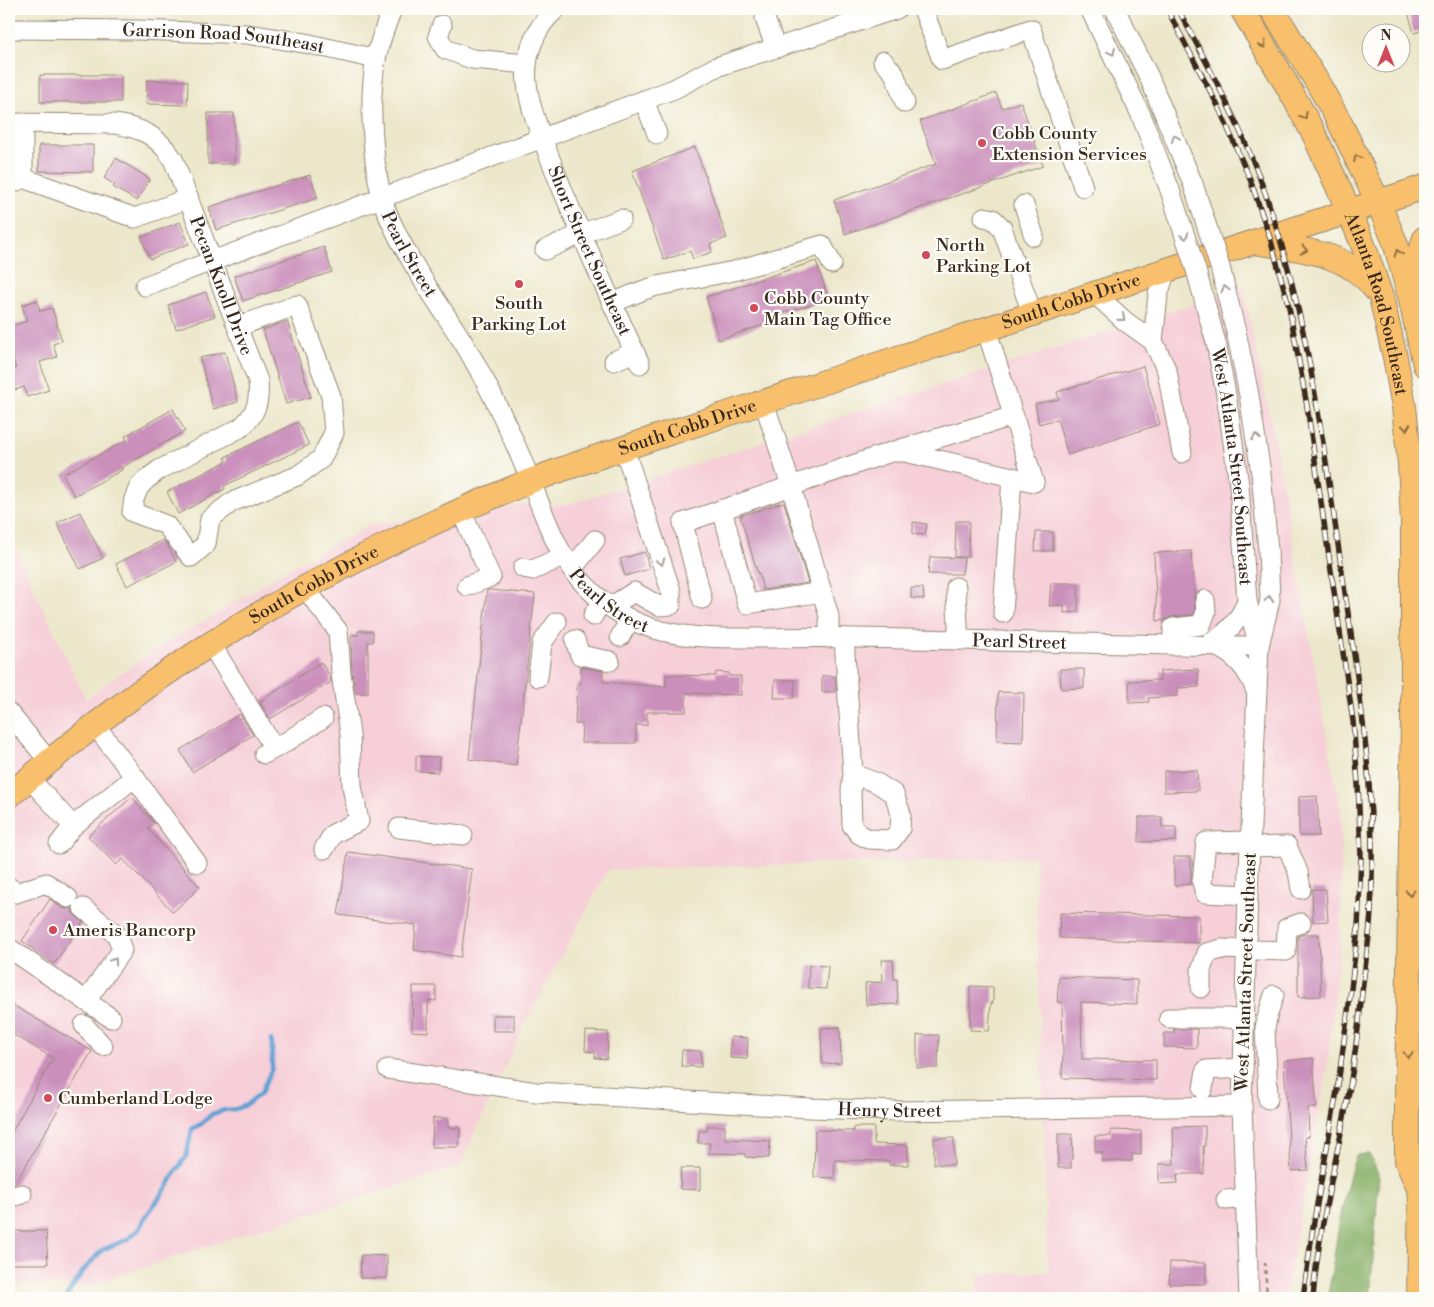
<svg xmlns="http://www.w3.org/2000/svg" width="1434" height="1307" viewBox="0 0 1434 1307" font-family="'Libre Bodoni',serif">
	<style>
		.built { fill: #f6cfd8 }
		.forest { fill: #86af66; stroke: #606c42 }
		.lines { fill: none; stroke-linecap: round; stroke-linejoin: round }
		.stream { stroke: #61a1d4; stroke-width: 4.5 }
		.building { fill: #ca8fbb }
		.minor-casing { stroke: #948874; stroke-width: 21 }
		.major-casing { stroke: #948874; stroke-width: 26 }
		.path { stroke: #948874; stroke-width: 2.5; stroke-dasharray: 4 4; stroke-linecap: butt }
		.minor { stroke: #fff; stroke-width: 19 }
		.major { stroke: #f8bf6c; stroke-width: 24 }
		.rail-casing { stroke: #3b2a1e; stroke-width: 5.5 }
		.rail { stroke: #fdfcf7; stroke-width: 4; stroke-dasharray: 11; stroke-linecap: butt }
		.minor-bridge-casing { stroke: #948874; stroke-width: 21; stroke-linecap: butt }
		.minor-bridge { stroke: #fff; stroke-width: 19 }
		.oneway { stroke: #906d41 }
		.oneway2 { stroke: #a79f9a }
		.poi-dot { fill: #d1495b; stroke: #fdfcf7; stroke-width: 2 }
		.labels { text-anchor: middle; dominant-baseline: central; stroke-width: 4.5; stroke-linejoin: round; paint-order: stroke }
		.street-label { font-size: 18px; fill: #3b2a1e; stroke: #fdfcf7 }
		.poi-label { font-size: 18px; fill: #3b2a1e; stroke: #fdfcf7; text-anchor: start }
	</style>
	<rect width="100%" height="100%" fill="#fdfcf7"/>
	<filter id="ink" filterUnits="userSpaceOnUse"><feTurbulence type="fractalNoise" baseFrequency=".02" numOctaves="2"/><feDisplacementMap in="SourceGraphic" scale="10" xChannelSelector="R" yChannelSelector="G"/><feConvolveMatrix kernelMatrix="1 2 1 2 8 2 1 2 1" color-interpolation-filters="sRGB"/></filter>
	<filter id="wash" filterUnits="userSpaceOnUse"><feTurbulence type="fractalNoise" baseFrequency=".0096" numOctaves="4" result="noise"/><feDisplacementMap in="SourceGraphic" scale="20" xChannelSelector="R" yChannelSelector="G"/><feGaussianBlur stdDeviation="1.12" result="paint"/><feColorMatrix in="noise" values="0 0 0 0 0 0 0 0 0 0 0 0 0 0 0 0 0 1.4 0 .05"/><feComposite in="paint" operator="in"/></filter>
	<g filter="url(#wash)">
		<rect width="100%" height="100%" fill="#ece7ca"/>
		<path class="built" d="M1243 288 1273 432 1341 815V934L1327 1068 1285 1298H979L978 1274 1048 1272 1035 857 608 870 524 1025 459 1167 263 1228 87 1286 9 1284V535L86 700 103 686 169 641 214 616 284 571 371 525 533 503 566 505 1073 343Z"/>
		<path class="forest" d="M1369 1154 1379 1175 1370 1298H1328C1335 1250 1341 1201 1356 1155Z"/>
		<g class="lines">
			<path class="stream" d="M65 1298 84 1270 102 1250 128 1239 139 1229 144 1219 168 1186 176 1171 186 1157 192 1129 201 1124 212 1114 225 1110 236 1109 246 1105 261 1093 272 1068V1044L271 1040"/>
		</g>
		<g id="blocks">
			<path class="building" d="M1407 9H1425V30L1414 33Z
				M40 75H121V102H40Z
				M147 80 188 81 187 105 146 104Z
				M996 93 1002 108 1021 102 1043 166 845 234 834 200 936 164 920 121Z
				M208 113H234V164H208Z
				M39 145H93V172L39 171Z
				M695 147 727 238 710 244 712 252 693 259 690 251 664 260 632 171Z
				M116 158 150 179 137 201 113 187 115 185 104 178Z
				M310 175 318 198 216 230 209 207Z
				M180 222 189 244 150 259 141 237Z
				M324 247 332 272 243 301 234 276Z
				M816 261 829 300 767 317 769 323 719 340 706 297Z
				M206 292 215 316 176 329 168 305Z
				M37 300 40 311 52 308 62 341 53 344 57 357 40 362 49 390 27 397 24 387 9 392V371L16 369 9 346V327L27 321 22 305Z
				M287 321 311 397 286 404 263 330Z
				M225 352 238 402 213 409 200 358Z
				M1143 366 1160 424 1068 455 1057 419 1039 424 1035 404 1059 399 1057 392Z
				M173 409 185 431 121 468 122 470 74 496 63 474 127 440 125 436Z
				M298 422 309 445 224 486 225 489 178 514 167 492 227 461 225 457Z
				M784 502 808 583 763 590 759 573 758 574 740 516Z
				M80 512 103 558 80 569 57 523Z
				M956 521H969L968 557H955Z
				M913 522 927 524 925 535 913 534Z
				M1036 532H1053V551H1035Z
				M163 540 168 546 176 562 127 586 116 564Z
				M1191 551 1195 610 1193 615 1172 617 1165 620 1157 621 1154 553Z
				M645 552 649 569 625 576 620 559Z
				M930 557 964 558 962 574H928Z
				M1051 583H1078V612L1064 613V605L1049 606Z
				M911 588H923L924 599 911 598Z
				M487 590H490L535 594 516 766 469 759Z
				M358 631H373V642H368V693H355L352 672 351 635H358Z
				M321 662 330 676 331 682 270 719 260 702 261 701Z
				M581 667 603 671V682L666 687V675L716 676V672L729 673V676H741V695L686 693V712H647V725H636V743H581L582 724H575L577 684 581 683Z
				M1060 669H1084V688L1061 689Z
				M1198 669 1199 687 1177 688 1178 696 1148 698 1149 702 1129 703V681L1160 680V671Z
				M822 676H835L836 692H822Z
				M775 680H795L794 698H774Z
				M998 692 1024 693 1023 742 997 741Z
				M240 714 253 735 192 772 180 750Z
				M416 756 439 757 438 772 416 771Z
				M1197 770 1198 791 1164 792V771Z
				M1317 796 1319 836H1299V797Z
				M132 797 154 823 148 829 200 887 173 912 123 859 116 865 88 836Z
				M1139 817H1162V827H1176V841L1139 842Z
				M348 852 472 869 461 957 414 950 416 925 338 915Z
				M1174 857H1191V884L1174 886Z
				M1312 889H1326L1328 921 1313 922Z
				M50 899 62 908 67 909 72 908 73 913 76 916 83 922 54 964 22 941Z
				M1060 913 1199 916V943L1059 938Z
				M1305 934H1319L1321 996 1298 997V936Z
				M882 960H893L894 979H897L898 1004 866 1005 865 983 883 982Z
				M809 965 828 966 826 989 808 988Z
				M1059 977 1137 980V1004L1081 1002 1082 1059 1156 1060V1080L1062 1078 1063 1054 1062 1002H1057Z
				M413 986H436V1001L428 1000V1032L412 1031Z
				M970 986 993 987V1003H991L989 1031 970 1030 971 1003H970Z
				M9 1003 92 1051 15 1184 11 1185H9V1137L53 1058 9 1032Z
				M493 1015H514V1031H493Z
				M840 1027 841 1063 822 1064 821 1028Z
				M1174 1029H1197V1048L1164 1047V1033H1174Z
				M586 1031 608 1032 607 1059 595 1058V1052L585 1051Z
				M917 1035H939L938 1068H917Z
				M731 1037 748 1038 747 1059 730 1058Z
				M682 1050 701 1051V1067L681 1066Z
				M1313 1058 1317 1108H1308L1309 1137H1305L1308 1170 1291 1171 1284 1061Z
				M433 1118H448V1127L460 1128 459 1147H432Z
				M707 1126H725V1139L770 1141 769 1158 745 1157V1154L709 1153 710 1143H698L699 1131H707Z
				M1205 1126V1146H1203L1204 1174H1177L1178 1183 1159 1184V1164H1174L1173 1127Z
				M854 1127H874V1144L908 1145V1165H889V1161L835 1160 834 1178 814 1177 815 1130 854 1131Z
				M1111 1130 1141 1131V1155L1132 1154V1161H1102V1152H1095V1136H1111Z
				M1058 1134H1072L1073 1159H1071V1168H1058Z
				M934 1138H954V1165L934 1164Z
				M681 1168H700V1190L680 1189Z
				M9 1231H46L48 1264H9Z
				M361 1255 387 1256V1278H360Z
				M1170 1262 1206 1263V1284H1169Z"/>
		</g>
	</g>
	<g filter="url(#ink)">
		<use href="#blocks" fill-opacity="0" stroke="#948874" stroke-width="1"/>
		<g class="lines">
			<g class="minor-casing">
				<g id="minor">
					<path id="s1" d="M392 9C386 25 379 42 376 59 368 99 372 172 386 210 404 255 437 301 463 342 489 385 508 426 527 472 543 510 555 553 584 584 605 606 632 624 662 631 691 638 720 638 748 638 784 638 819 637 854 638 989 640 1124 645 1259 646"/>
					<path id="s2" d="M556 9C535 27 524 56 527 83 529 108 544 143 553 166 579 233 610 298 640 364"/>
					<path d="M923 9 942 60 1031 29 1083 187"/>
					<path d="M1090 9 1141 115 1170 190"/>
					<path d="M1115 9 1149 77 1193 184"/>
					<path d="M765 19 776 48"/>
					<path d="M442 25 438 36 445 49 472 59 527 64"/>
					<path id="s3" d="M9 29 137 30 247 34 305 43 376 59"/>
					<path d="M883 61 894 73 905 103"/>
					<path d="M644 100 657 134"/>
					<path id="s4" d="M9 123 115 124C142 128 158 136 173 159L258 381C260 402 256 415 240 428L159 470 147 479 139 487 134 499 132 512 166 525 191 557 206 544 210 519 232 502 297 476 321 459 334 433 331 396 297 305 237 327"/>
					<path d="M20 177 135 218 189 198"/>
					<path d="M9 184 17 181 23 173V123"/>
					<path d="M1024 205 1034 236"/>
					<path d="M984 217 993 219 1002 228 1032 313"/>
					<path d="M545 250 581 234 621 219"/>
					<path d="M145 286 674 89 716 67 897 9"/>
					<path d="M1094 293 1126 322 1153 341 1167 371 1182 453"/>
					<path d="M612 303 644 290 657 286 734 271 822 245 832 264"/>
					<path d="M986 328 1034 482"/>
					<path d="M1237 336 1249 395 1261 473 1268 550 1270 600 1259 646 1248 892 1242 1106 1249 1298"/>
					<path d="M1153 341 1158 295 1166 270"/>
					<path id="s5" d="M1216 343 1226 394 1239 485 1247 601 1258 643"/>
					<path d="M614 361 634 352"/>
					<path d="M764 402 791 486 829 616V638"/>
					<path d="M897 450 1014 416"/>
					<path d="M722 509 747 604 822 592"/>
					<path d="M461 511 491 577 467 586"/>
					<path d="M523 568 533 570 564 556"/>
					<path d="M572 569 595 540"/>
					<path d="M956 587C956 605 959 622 958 640"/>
					<path d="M305 588 338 631 341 673 350 734 352 786 359 821 333 834 324 849"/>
					<path d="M702 599 683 523 891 452H905L1034 482"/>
					<path d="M610 607 634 592 659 606 671 605V591L624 448"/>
					<path d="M1003 613 1012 477"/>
					<path d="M593 616 602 600"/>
					<path d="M620 637 630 619"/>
					<path d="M844 638 853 774 851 790 852 825 859 834 869 839 892 840 900 829 901 814 894 794 877 783 853 774"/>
					<path d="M575 640 580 655 610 661"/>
					<path d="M211 644 274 748"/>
					<path d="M1173 645V628L1201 625 1206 612 1205 600"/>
					<path d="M1207 645C1226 635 1240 620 1247 601"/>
					<path d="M1215 646C1236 655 1248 670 1256 691"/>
					<path d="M538 677 542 643 557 622"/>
					<path d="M9 713 49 761"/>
					<path d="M95 725 130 771 197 863"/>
					<path d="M264 754 283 744 323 718"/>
					<path d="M29 778 73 826 135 777"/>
					<path d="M399 828 463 835"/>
					<path d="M59 844 73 826"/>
					<path d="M1250 847 1287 846 1298 872 1301 889"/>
					<path d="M9 887 16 893 46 883 68 898"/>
					<path d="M1248 895 1205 893 1202 882 1206 842 1250 841"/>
					<path d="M83 908 117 935 122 950 86 1001"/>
					<path d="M9 948 111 1018"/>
					<path d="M1201 988V970L1207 953 1222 949 1286 951 1287 928 1301 923"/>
					<path d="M1169 1018H1226L1245 1020"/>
					<path d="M84 1025 103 1046"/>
					<path id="s6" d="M388 1069 536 1092 810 1108 896 1111 1242 1106"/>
					<path d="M1203 1089 1206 1070 1243 1068"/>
					<path d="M1268 1099 1265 1028 1268 1014 1274 995"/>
					<path d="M9 1196 11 1197 22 1194"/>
					<path d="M1226 1200 1246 1198"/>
				</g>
			</g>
			<g class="major-casing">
				<g id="major">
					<path id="s7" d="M1242 9 1290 90 1314 134 1349 211 1364 247 1381 297 1395 357 1404 407 1410 464 1413 523V719L1407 1093V1161L1421 1193"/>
					<path d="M1272 9 1316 80 1340 123 1378 202 1395 242 1411 300 1425 365"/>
					<path d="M1260 243C1304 250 1347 252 1376 290"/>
					<path d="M1412 293C1414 274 1418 255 1425 238"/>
					<path id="s8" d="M9 796C161 661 339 558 528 482 571 465 616 451 660 436 722 416 784 395 846 375 1038 311 1232 249 1425 187"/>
					<path d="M1419 1298 1421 1193 1425 1180"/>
				</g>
			</g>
			<path class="path" d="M1265 1262 1267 1298"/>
			<use href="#minor" class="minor"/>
			<use href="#major" class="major"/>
			<g class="rail-casing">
				<path id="rail" d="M1167 9 1218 106 1250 179 1271 241 1289 307 1307 406 1353 721 1358 784 1361 856 1358 928 1351 989 1338 1085 1313 1227 1303 1298
					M1178 9C1207 63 1237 119 1259 176 1308 307 1324 449 1344 586 1360 693 1377 801 1371 910 1370 935 1366 959 1363 983 1359 1023 1355 1062 1347 1102 1335 1167 1318 1232 1313 1298"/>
			</g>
			<use href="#rail" class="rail"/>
			<g class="minor-bridge-casing">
				<path id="minor-bridge" d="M1193 184 1220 267 1237 336
					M1170 190 1196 270 1216 343"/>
			</g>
			<use href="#minor-bridge" class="minor-bridge"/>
		</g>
		<defs><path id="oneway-chevron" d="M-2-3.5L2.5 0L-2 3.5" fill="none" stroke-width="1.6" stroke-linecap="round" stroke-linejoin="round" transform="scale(1.25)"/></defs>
		<g class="oneway">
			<use href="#oneway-chevron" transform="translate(1263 45) rotate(59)"/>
			<use href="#oneway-chevron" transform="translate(1304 116) rotate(62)"/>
			<use href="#oneway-chevron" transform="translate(1357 158) rotate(-116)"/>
			<use href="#oneway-chevron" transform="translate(1304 250) rotate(12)"/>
			<use href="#oneway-chevron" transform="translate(1398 253) rotate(-106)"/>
			<use href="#oneway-chevron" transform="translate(1406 427) rotate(84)"/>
			<use href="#oneway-chevron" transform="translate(1410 893) rotate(91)"/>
			<use href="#oneway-chevron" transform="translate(1408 1055) rotate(91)"/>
		</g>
		<g class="oneway2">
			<use href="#oneway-chevron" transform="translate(1112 52) rotate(64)"/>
			<use href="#oneway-chevron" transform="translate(1175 138) rotate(-112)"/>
			<use href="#oneway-chevron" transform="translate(1185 236) rotate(72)"/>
			<use href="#oneway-chevron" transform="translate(1225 289) rotate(-103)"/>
			<use href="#oneway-chevron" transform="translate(1122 318) rotate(41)"/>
			<use href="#oneway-chevron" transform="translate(1256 437) rotate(-99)"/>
			<use href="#oneway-chevron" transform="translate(661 562) rotate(72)"/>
			<use href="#oneway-chevron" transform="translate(1269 599) rotate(-85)"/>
			<use href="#oneway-chevron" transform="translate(114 961) rotate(-55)"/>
		</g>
	</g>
	<g class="poi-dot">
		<circle cx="982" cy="143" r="5"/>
		<circle cx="926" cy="255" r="5"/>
		<circle cx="519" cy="284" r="5"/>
		<circle cx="754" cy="308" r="5"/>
		<circle cx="53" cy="930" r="5"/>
		<circle cx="48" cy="1098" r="5"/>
	</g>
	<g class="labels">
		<g class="street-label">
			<text stroke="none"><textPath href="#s3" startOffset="215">Garrison Road Southeast</textPath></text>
			<text stroke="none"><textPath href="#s2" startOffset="262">Short Street Southeast</textPath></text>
			<text stroke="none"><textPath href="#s1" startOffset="255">Pearl Street</textPath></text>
			<text stroke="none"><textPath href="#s4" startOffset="312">Pecan Knoll Drive</textPath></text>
			<text stroke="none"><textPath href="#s8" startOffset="1182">South Cobb Drive</textPath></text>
			<text stroke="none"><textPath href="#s7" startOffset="326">Atlanta Road Southeast</textPath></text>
			<text stroke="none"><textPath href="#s8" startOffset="778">South Cobb Drive</textPath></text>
			<text stroke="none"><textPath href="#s5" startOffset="125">West Atlanta Street Southeast</textPath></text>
			<text stroke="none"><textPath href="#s8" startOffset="372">South Cobb Drive</textPath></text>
			<text stroke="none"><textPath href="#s1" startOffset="660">Pearl Street</textPath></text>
			<text stroke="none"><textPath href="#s1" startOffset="1080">Pearl Street</textPath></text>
			<text transform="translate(1246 972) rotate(-88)">West Atlanta Street Southeast</text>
			<text stroke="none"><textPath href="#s6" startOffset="504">Henry Street</textPath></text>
		</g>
		<g class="poi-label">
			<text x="992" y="133">Cobb County<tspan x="992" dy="21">Extension Services</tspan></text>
			<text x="936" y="245">North<tspan x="936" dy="21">Parking Lot</tspan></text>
			<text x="764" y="298">Cobb County<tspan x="764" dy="21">Main Tag Office</tspan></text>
			<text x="519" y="303" text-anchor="middle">South<tspan x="519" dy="21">Parking Lot</tspan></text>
			<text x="63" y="930">Ameris Bancorp</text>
			<text x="58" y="1098">Cumberland Lodge</text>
		</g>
	</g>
	<rect width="1434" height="1307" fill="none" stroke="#fdfcf7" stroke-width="30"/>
	<g transform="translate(1386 48)"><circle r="24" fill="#fdfcf7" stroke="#afa8a0"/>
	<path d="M0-4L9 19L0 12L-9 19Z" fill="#d1495b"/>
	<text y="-8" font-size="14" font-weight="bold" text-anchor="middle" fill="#3b2a1e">N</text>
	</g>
</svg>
